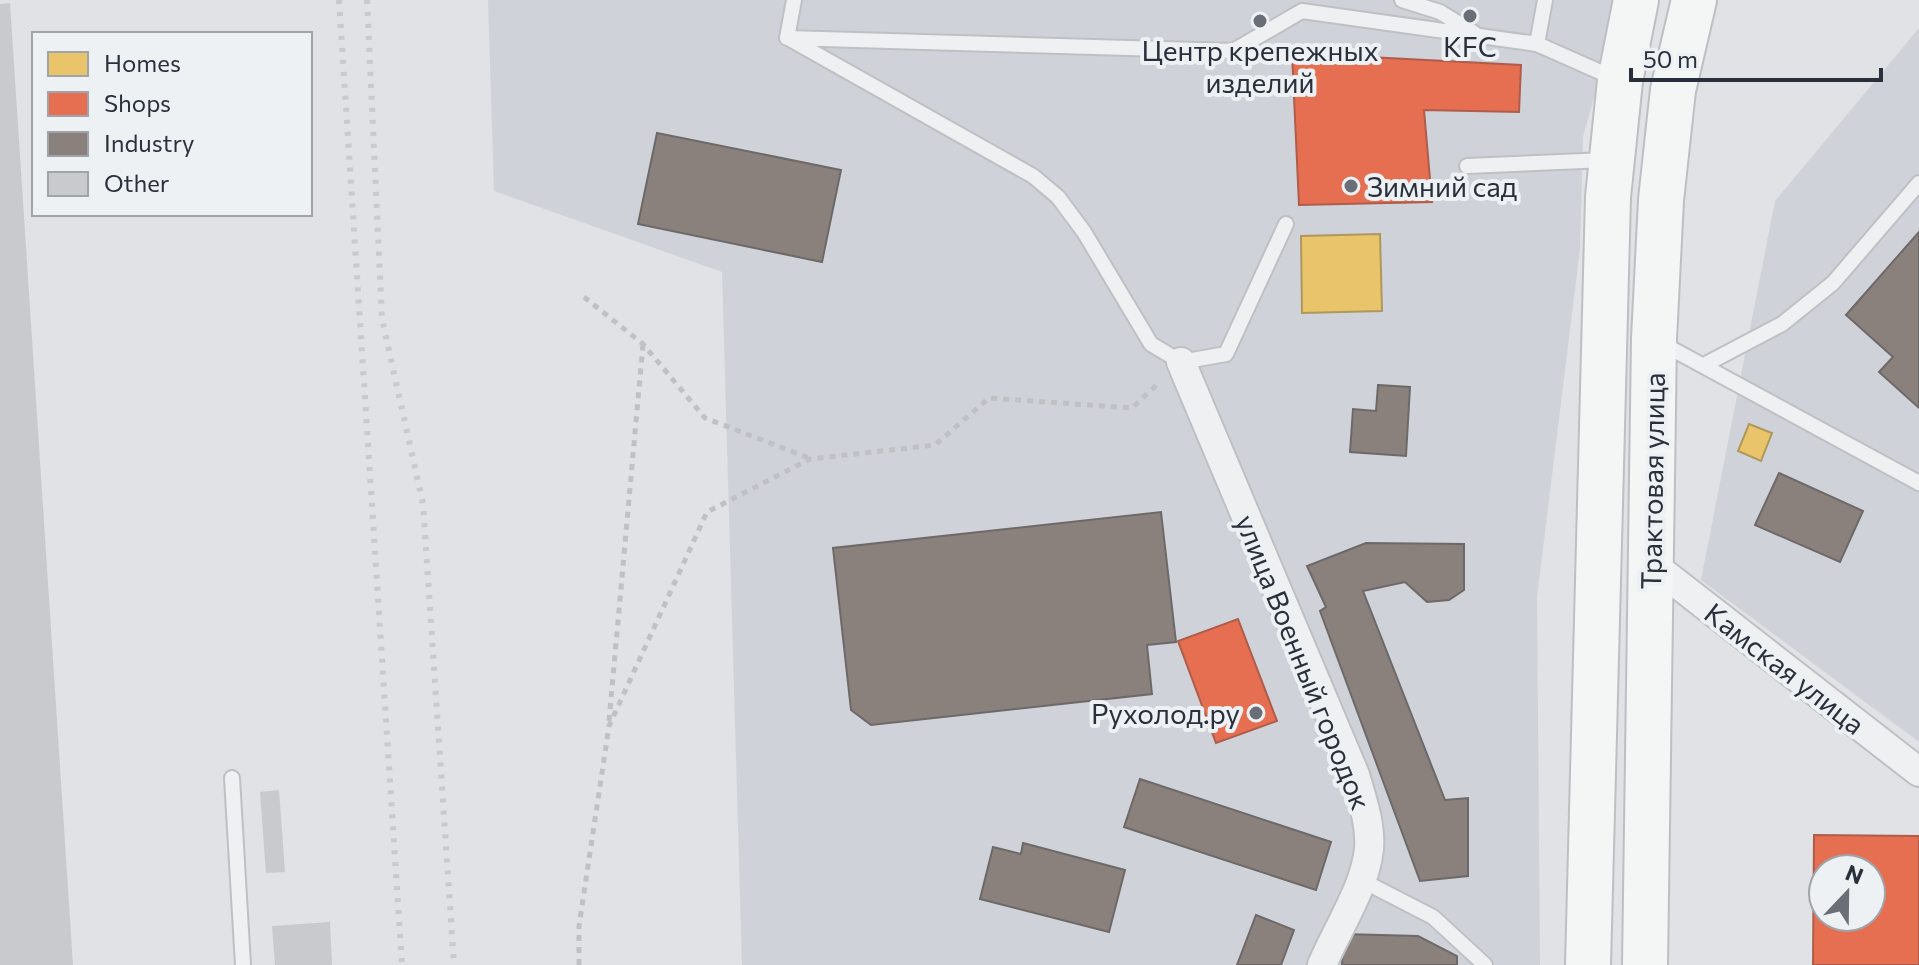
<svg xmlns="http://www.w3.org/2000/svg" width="1919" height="965" viewBox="0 0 1919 965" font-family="Commissioner,sans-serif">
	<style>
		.built { fill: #cfd2d8 }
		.homes { fill: #e9c46a; stroke: #af985c; stroke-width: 2 }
		.shops { fill: #e76f51; stroke: #ae5c4b; stroke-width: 2; fill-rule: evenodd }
		.industry { fill: #8a817c; stroke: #6d6969; stroke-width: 2 }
		.building { fill: #c8cacd }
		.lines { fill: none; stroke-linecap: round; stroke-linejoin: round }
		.lane-casing { stroke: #bec0c3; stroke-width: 18 }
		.street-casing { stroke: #bec0c3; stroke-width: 32 }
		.primary-casing { stroke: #bdbfc2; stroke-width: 48 }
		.path { stroke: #bfc1c4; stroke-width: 5; stroke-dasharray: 6 6; stroke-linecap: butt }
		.lane { stroke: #eff0f2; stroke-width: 14 }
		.street { stroke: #eff0f2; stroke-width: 28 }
		.primary { stroke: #f4f5f5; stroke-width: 44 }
		.rail { stroke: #c9cacc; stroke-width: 6; stroke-dasharray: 4 8; stroke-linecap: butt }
		.poi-dot { fill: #696e77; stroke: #eef1f4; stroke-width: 3 }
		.labels { text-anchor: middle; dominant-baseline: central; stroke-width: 8; stroke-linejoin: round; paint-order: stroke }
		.poi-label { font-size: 28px; fill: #29303c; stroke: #eef1f4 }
		.street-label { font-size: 28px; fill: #29303c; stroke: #eef1f4 }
	</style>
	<rect width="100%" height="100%" fill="#e0e2e5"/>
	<path class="built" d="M488 0H1621L1583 137 1580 249 1537 597 1540 965H742L722 272 494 191Z
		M1919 28V742L1701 580 1775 201Z"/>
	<path class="homes" d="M1380 234 1382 311 1302 313 1301 236Z
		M1749 424 1772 433 1761 461 1738 451Z"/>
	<path class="shops" d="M1292 53 1521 65 1519 112 1424 110 1432 202 1299 205Z
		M1238 619 1277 721 1216 743 1178 641Z
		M1814 835 1919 836V965H1813ZM1823 869H1871V917H1823Z"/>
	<path class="industry" d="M657 133 841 170 822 262 638 224Z
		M1919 232V408L1879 372 1893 357 1846 315Z
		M1378 385 1410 387 1406 456 1350 452 1353 409 1376 411Z
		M1779 473 1863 511 1840 562 1755 525Z
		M1161 512 1176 642 1147 645 1152 694 871 725 851 710 833 548Z
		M1366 543 1464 544V590L1449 600 1427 602 1405 582 1363 591 1445 800 1468 798V876L1420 881 1320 611 1326 607 1307 566Z
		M1140 779 1331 842 1316 890 1124 827Z
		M1023 843 1125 870 1109 932 980 899 993 847 1021 854Z
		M1256 915 1294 930 1281 965H1237Z
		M1343 934 1418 936 1457 956V965H1342Z"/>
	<path class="building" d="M10 3 73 965H0V4Z
		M279 790 285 872 266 873 260 792Z
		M330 922 332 965H275L272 926Z"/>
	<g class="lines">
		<g class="lane-casing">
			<path id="lane" d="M794 0 787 38 1233 51 1302 11 1537 44 1616 79
				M1402 0 1440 12 1474 33
				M788 38 1033 176 1058 197 1084 232 1151 344 1181 362 1226 354 1286 224
				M1537 44 1545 0
				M1467 166 1607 160
				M1661 343 1919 483
				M1704 365 1782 324 1833 283 1919 183
				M232 778 243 965
				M1361 880 1433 917 1485 965"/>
		</g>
		<g class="street-casing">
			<path id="street" d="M1181 362 1355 775C1362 799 1371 824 1369 849 1365 888 1337 929 1322 965
				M1652 564 1919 772"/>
		</g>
		<g class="primary-casing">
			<path id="primary" d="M1588 965 1608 197 1620 81 1636 0
				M1645 965 1654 339 1661 200 1673 90 1694 0"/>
		</g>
		<path class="path" d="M584 297 643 344 705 418 809 458
			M609 721 643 344
			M579 965V926L609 726 707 512 810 459 935 445 989 398 1132 408 1160 382"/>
		<use href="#lane" class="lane"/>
		<use href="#street" class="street"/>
		<use href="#primary" class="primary"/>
		<path class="rail" d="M339 0 402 965
			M367 0 382 319 423 504 454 965"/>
	</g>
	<g class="poi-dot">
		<circle cx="1470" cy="16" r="8"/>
		<circle cx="1260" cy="21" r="8"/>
		<circle cx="1351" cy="186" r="8"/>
		<circle cx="1256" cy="713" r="8"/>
	</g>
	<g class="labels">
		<g class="poi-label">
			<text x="1470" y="46">KFC</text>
			<text x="1260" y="50">Центр крепежных<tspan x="1260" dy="32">изделий</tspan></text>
			<text x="1367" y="186" text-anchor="start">Зимний сад</text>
			<text x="1240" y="713" text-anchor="end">Рухолод.ру</text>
		</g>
		<g class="street-label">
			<text transform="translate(1652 481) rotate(-89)">Трактовая улица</text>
			<text transform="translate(1304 662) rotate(68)">улица Военный городок</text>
			<text transform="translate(1785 668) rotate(38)">Камская улица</text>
		</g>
	</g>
	<rect x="32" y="32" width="280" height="184" fill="#eef1f4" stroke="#9fa4aa" stroke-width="2"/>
	<rect x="48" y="52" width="40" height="24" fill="#e9c46a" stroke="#9fa4aa" stroke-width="2"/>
	<text x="104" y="72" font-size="24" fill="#29303c">Homes</text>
	<rect x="48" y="92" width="40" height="24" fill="#e76f51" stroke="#9fa4aa" stroke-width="2"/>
	<text x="104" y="112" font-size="24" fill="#29303c">Shops</text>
	<rect x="48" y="132" width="40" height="24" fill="#8a817c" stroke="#9fa4aa" stroke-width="2"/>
	<text x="104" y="152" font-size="24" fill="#29303c">Industry</text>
	<rect x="48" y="172" width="40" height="24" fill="#c8cacd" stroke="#9fa4aa" stroke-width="2"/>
	<text x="104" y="192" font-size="24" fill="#29303c">Other</text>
	<g transform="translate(1847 893) rotate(22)"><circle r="38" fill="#eef1f4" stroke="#9fa4aa" stroke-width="2"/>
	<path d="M0-6L14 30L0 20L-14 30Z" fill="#696e77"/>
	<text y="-12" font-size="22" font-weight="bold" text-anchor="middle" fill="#29303c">N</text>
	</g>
	<path d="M1631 68v12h250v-12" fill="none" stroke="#29303c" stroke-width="4"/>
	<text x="1643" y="68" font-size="24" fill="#29303c" stroke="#eef1f4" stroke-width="6" paint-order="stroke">50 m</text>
</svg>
